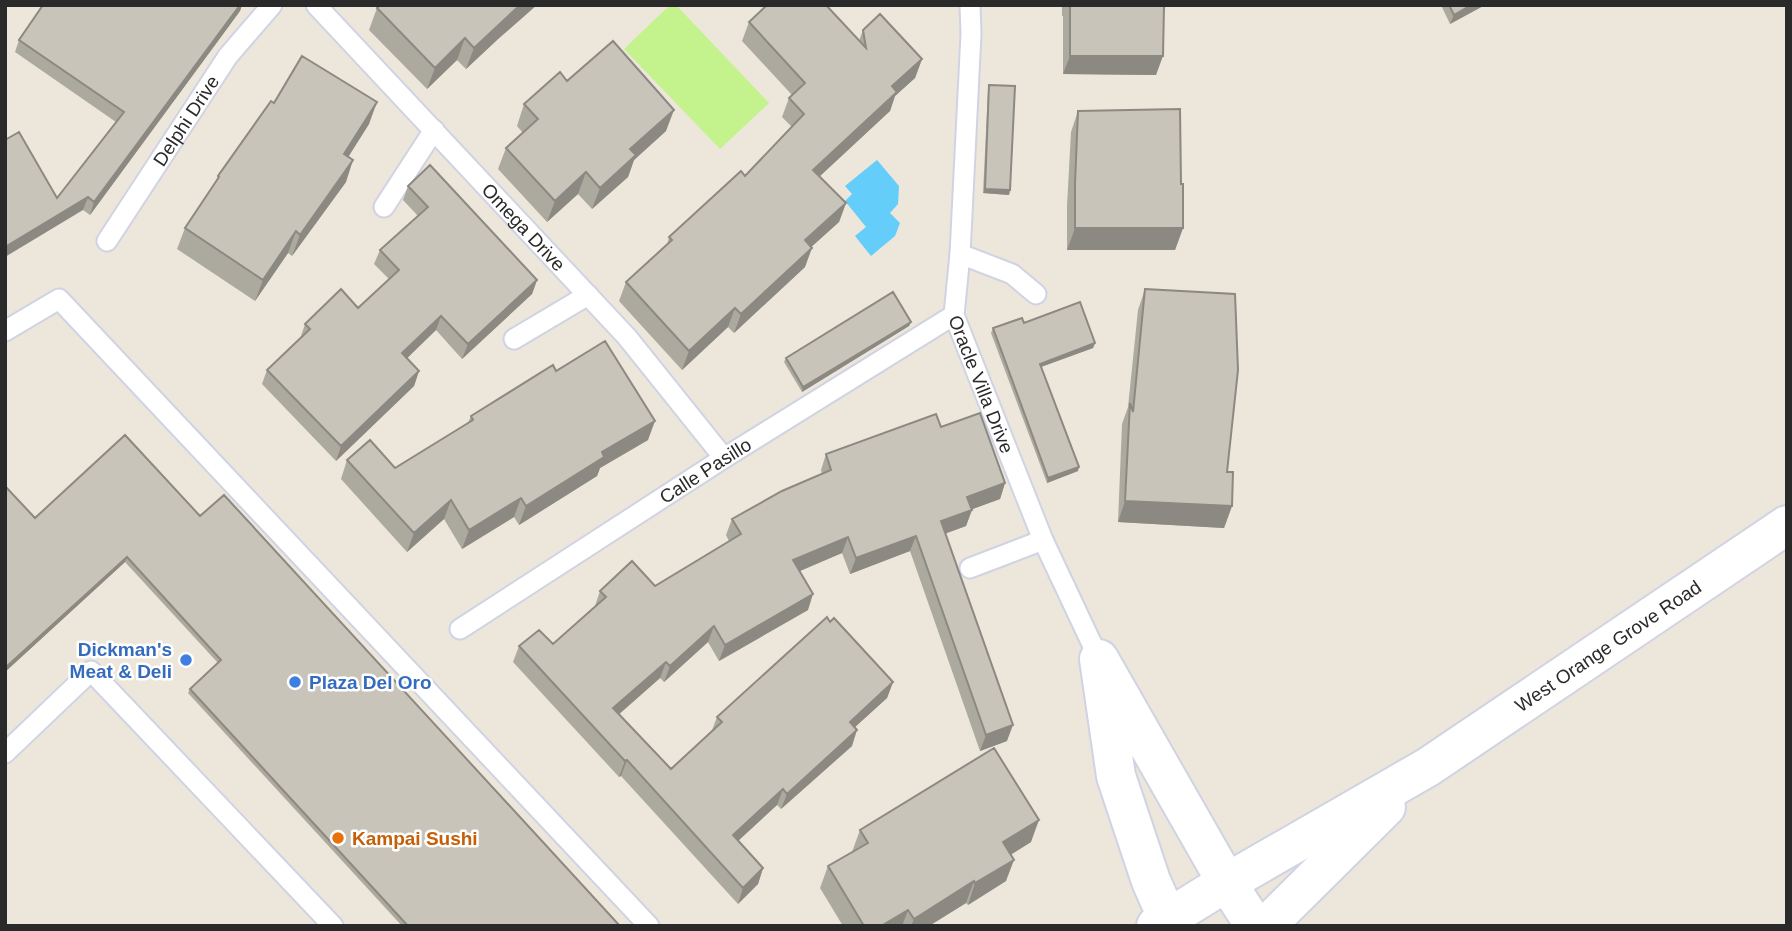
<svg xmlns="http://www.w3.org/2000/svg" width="1792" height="931" viewBox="0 0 1792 931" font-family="Helvetica,sans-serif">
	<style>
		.pitch { fill: #c4f28c }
		.water { fill: #64cdf9 }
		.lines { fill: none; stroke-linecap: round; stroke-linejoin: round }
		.service-casing { stroke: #d0d3e4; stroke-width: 23 }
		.minor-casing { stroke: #d0d3e4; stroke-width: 42 }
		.secondary-casing { stroke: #d0d3e4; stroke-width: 42 }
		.service { stroke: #fff; stroke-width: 19 }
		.minor { stroke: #fff; stroke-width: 38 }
		.secondary { stroke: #fff; stroke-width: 38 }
		.wall { fill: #aca99f }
		.shaded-wall { fill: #8c8982 }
		.building { fill: #c8c4b9; stroke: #8c8982; stroke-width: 2 }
		.shop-dot { fill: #3f7fe0; stroke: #fff; stroke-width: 2.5 }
		.food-dot { fill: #e8710a; stroke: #fff; stroke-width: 2.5 }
		.labels { text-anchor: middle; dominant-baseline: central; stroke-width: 5; stroke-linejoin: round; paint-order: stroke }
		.street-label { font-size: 19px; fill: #2a2a2a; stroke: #fff }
		.shop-label { font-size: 19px; font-weight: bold; fill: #366cbe; stroke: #fff; text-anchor: end }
		.food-label { font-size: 19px; font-weight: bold; fill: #c56008; stroke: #fff; text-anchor: start }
	</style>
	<rect width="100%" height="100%" fill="#ede6da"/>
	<path class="pitch" d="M670 5H676L769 103 720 149 624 49Z"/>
	<path class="water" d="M877 160 899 186 898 204 890 213 900 223 895 236 871 256 855 236 866 227 845 201 852 194 845 186Z"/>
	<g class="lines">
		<g class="service-casing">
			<g id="service">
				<path id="s1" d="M316 5 627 337 724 458"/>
				<path id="s2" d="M970 5 971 34 960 254 954 315 1043 540 1099 659"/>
				<path d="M384 207 434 130"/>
				<path id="s3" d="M107 241 228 56 272 5"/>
				<path d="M960 254 1012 274 1036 294"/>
				<path d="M5 331 59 299 649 926"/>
				<path d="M514 339 588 295"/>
				<path d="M970 568 1043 540"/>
				<path id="s4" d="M460 629 724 458 954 315"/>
				<path d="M5 753 91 671 333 926"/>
			</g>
		</g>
		<g class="minor-casing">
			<path id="minor" d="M1171 926 1151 881 1116 776 1099 659 1227 883 1255 926"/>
		</g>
		<g class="secondary-casing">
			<g id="secondary">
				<path id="s5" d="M1156 926 1209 893 1428 767 1787 525"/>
				<path d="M1266 926 1386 807"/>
			</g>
		</g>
		<use href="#service" class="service"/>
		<use href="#minor" class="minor"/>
		<use href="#secondary" class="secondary"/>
	</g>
	<path class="wall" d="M43 5H242L240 11 90 215 83 210 57 198 116 122 15 52 19 40Z
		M1062 5H1166L1164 11 1156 75 1063 74V16H1062Z
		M1441 5H1485L1450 24Z
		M377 8 497 40 466 69 457 60 427 89 369 30Z
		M749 22 859 41 863 30 922 59 915 78 895 96 890 111 819 177 846 203 839 222 811 247 805 267 734 333 728 327 682 370 619 301 626 282 667 246 669 237 745 176 792 127 782 117 789 98 792 95 742 41Z
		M567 81 666 131 634 160 628 177 592 209 578 194 547 222 498 169 506 148 523 133 517 126 524 104Z
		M989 85 1010 190 1009 195 983 193 988 90Z
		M274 103 369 124 348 156 346 182 292 256 288 253 255 301 177 249 185 228 215 183 218 176Z
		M1078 111 1183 228 1175 250H1067V206L1071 132Z
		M408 186 537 280 532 294 462 359 436 330 407 358 419 371 414 386 336 461 262 384 267 370 300 339 305 324 358 308 389 279 374 264 380 250 418 216 403 200Z
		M1145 289 1227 472 1232 506 1224 528 1118 522 1122 424 1128 407 1138 310Z
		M911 322 909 326 802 392 784 362 786 358Z
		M1024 323 1095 343 1093 348 1041 367 1078 471 1047 483 991 333 993 328Z
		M556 371 648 440 600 468 597 476 519 525 514 517 462 549 444 519 407 552 341 479 347 460 395 468 468 423 471 416Z
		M941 427 1005 483 1000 499 972 509 966 526 945 534 1007 741 980 751 910 551 850 574 842 553 800 571 808 610 719 661 708 642 664 682 660 678 619 714 671 769 711 733 717 717 830 622 893 682 887 698 855 727 852 746 781 809 777 805 738 841 763 868 758 884 738 904 621 776 619 777 513 662 519 646 553 644 595 606 600 591 655 586 729 541 726 535 732 519 822 474 821 470 826 454Z
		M5 486 35 518 200 516 620 926H402L188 693 190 689 218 663 125 562 5 672Z
		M860 830 1031 842 1011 854 1006 881 968 905 966 903 929 926H843L820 888 828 866 852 852Z"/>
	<path class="shaded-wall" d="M240 5H242L240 11 90 215 94 202Z
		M520 5H537L497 40 466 69 474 48Z
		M1471 5H1485L1450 24 1454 15Z
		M465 38 457 60 427 89 435 68Z
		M1070 56H1163L1156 75 1063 74Z
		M922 59 915 78 895 96 890 111 806 189 813 170 892 86Z
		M377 102 369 124 337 175 344 154Z
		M674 110 666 131 634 160 628 177 592 209 600 188 630 149Z
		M353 160 346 182 292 256 300 235Z
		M586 172 578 194 547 222 555 201Z
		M985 189 1010 190 1009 195 983 193Z
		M88 197 83 210 5 257V247Z
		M846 203 839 222 798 259 805 240Z
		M1075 228H1183L1175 250H1067Z
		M296 231 288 253 255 301 263 280Z
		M812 248 805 267 734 333 741 314Z
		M537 280 532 294 462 359 468 344Z
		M735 308 728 327 682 370 689 351Z
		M441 316 436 330 397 368 402 353Z
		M911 322 909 326 802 392 803 387Z
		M1095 343 1093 348 1038 368 1040 364Z
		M419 371 414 386 336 461 341 446Z
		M655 421 648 440 600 468 597 476 519 525 526 506 602 452Z
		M1079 467 1078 471 1047 483 1048 478Z
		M1005 483 1000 499 962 513 967 497Z
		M521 498 514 517 462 549 469 530Z
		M451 500 444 519 407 552 414 533Z
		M1125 501 1232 506 1224 528 1118 522Z
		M972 510 966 526 935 537 941 521Z
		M916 536 910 551 850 574 856 558Z
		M848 537 842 553 788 576 793 560Z
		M127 557 125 562 5 672V668Z
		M813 594 808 610 719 661 725 645Z
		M714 626 708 642 664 682 670 666Z
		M666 662 660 678 608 724 613 708Z
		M893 682 887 698 844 737 850 722Z
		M1013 725 1007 741 980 751 986 735Z
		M857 730 852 746 781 809 787 794Z
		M627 760 621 776 619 777 625 761Z
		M783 789 777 805 727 851 733 835Z
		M1039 820 1031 842 996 864 1003 842Z
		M1014 860 1006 881 968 905 975 883Z
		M763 868 758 884 738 904 743 888Z
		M974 881 966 903 929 926H911L914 919Z
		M908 910 902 926H881Z"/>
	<path class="building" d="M43 5H240L94 202 88 197 5 247V140L19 132 57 198 124 112 19 40Z
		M380 5H520L474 48 465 38 435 68 377 8Z
		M767 5H826L866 48 863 30 880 14 922 59 892 86 897 92 813 170 846 203 805 240 812 248 741 314 735 308 689 351 626 282 672 240 669 237 741 171 745 176 804 114 789 98 805 83 749 22Z
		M1070 5H1164L1163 56H1070Z
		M1449 5H1471L1454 15Z
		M613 41 674 110 630 149 636 155 600 188 586 172 555 201 506 148 538 119 524 104 560 72 567 81Z
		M302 56 377 102 344 154 353 160 300 235 296 231 263 280 185 228 219 177 218 176 271 101 274 103Z
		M989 85 1015 86 1010 190 985 189Z
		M1180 109 1181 184H1183V228H1075V184L1078 111Z
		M430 165 537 280 468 344 441 316 402 353 419 371 341 446 267 370 310 329 305 324 341 289 358 308 399 270 380 250 428 207 408 186Z
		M1145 289 1235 294 1238 370 1227 472H1233L1232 506 1125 501 1130 403 1133 412Z
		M893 292 911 322 803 387 786 358Z
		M1080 302 1095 343 1040 364 1079 467 1048 478 993 328 1022 318 1024 323Z
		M605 341 655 421 602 452 604 457 526 506 521 498 469 530 451 500 414 533 347 460 370 440 395 468 473 420 471 416 553 365 556 371Z
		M980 413 1005 483 967 497 972 510 941 521 1013 725 986 735 916 536 856 558 848 537 793 560 813 594 725 645 714 626 670 666 666 662 613 708 671 769 722 722 717 717 827 617 830 622 834 618 893 682 850 722 857 730 787 794 783 789 733 835 763 868 743 888 627 760 625 761 519 646 539 630 553 644 606 597 600 591 632 561 655 586 741 534 732 519 782 491 831 470 826 454 936 414 941 427Z
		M125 435 200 516 224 495 620 926H408L190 689 221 660 127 557 5 668V486L35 518Z
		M994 748 1039 820 1003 842 1014 860 975 883 974 881 914 919 908 910 881 926H864L828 866 868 843 860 830Z"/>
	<g class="shop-dot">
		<circle cx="186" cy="660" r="7"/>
		<circle cx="295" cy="682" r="7"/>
	</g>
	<circle class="food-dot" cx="338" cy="838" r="7"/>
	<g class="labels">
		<g class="street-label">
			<text stroke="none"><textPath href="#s3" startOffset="144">Delphi Drive</textPath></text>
			<text stroke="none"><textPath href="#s1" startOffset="304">Omega Drive</textPath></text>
			<text stroke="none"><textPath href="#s2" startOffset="385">Oracle Villa Drive</textPath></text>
			<text stroke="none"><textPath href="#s4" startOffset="292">Calle Pasillo</textPath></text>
			<text stroke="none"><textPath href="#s5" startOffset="532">West Orange Grove Road</textPath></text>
		</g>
		<g class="shop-label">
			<text x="172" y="649">Dickman's<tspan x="172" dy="22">Meat &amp; Deli</tspan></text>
			<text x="309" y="682" text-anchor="start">Plaza Del Oro</text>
		</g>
		<g class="food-label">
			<text x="352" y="838">Kampai Sushi</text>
		</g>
	</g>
	<rect width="1792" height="931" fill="none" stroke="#2a2a2a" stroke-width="14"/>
</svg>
